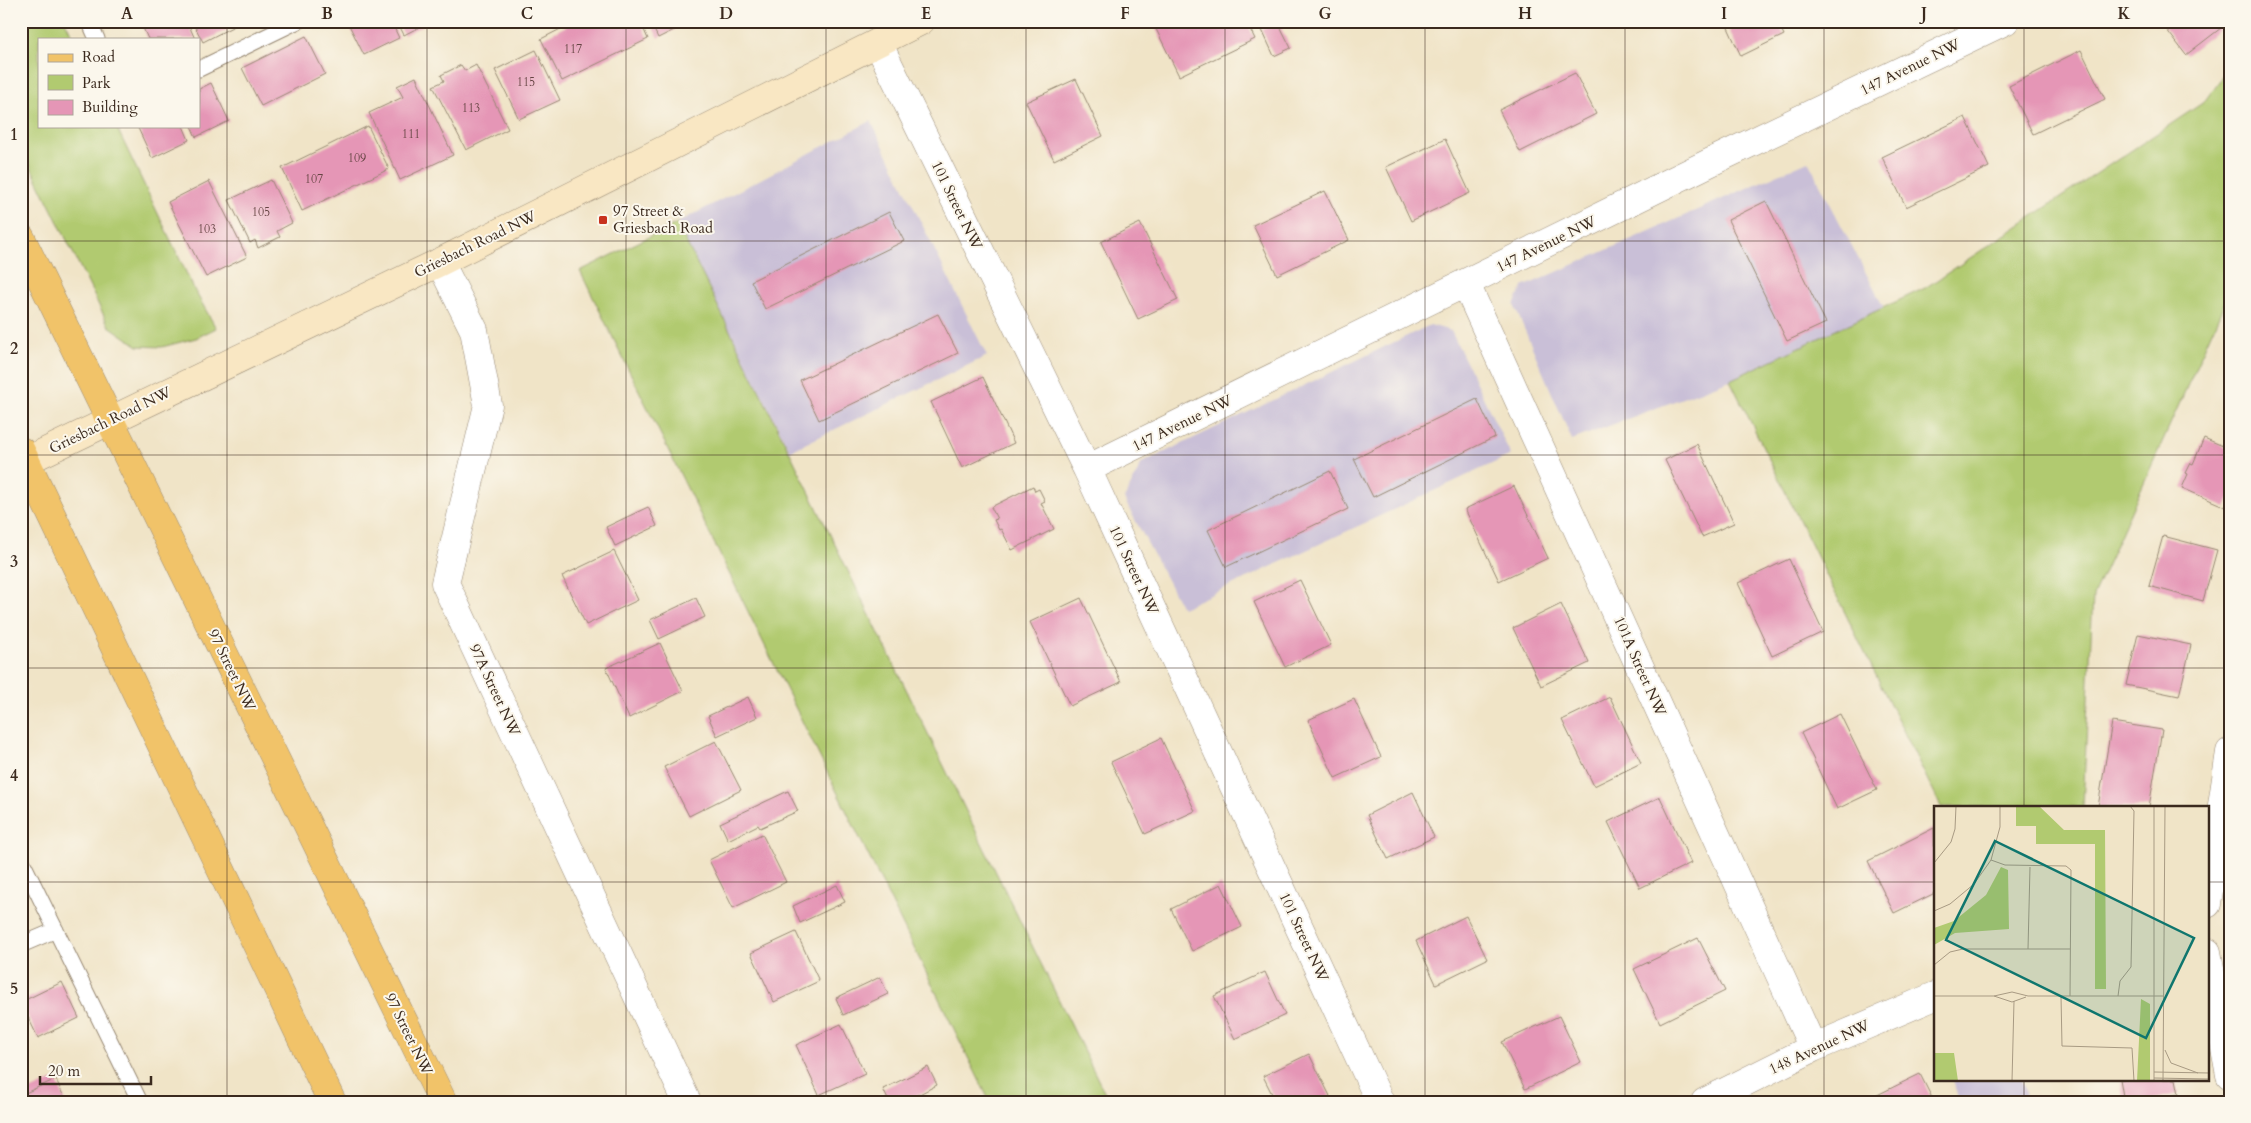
<svg xmlns="http://www.w3.org/2000/svg" width="2251" height="1123" viewBox="0 0 2251 1123" font-family="Cardo,serif">
	<style>
		.industrial { fill: #c9bfd7 }
		.green { fill: #b1ca70; stroke: #767a47 }
		.building { fill: #e596b6 }
		.lines { fill: none; stroke-linecap: round; stroke-linejoin: round }
		.lane-casing { stroke: #968772; stroke-width: 17 }
		.street-casing { stroke: #968772; stroke-width: 29 }
		.secondary-casing { stroke: #968772; stroke-width: 29 }
		.primary-casing { stroke: #968772; stroke-width: 29 }
		.lane { stroke: #fff; stroke-width: 15 }
		.street { stroke: #fff; stroke-width: 28 }
		.secondary { stroke: #f9e7c3; stroke-width: 28 }
		.primary { stroke: #f1c369; stroke-width: 28 }
		.grid { fill: none; stroke: #3b2a1e; stroke-width: 1; stroke-opacity: 0.55 }
		.poi-dot { fill: #c8321e; stroke: #fbf7ec; stroke-width: 2 }
		.labels { text-anchor: middle; dominant-baseline: central; stroke-width: 4; stroke-linejoin: round; paint-order: stroke }
		.number-label { font-size: 12px; fill: #664544 }
		.street-label { font-size: 15px; fill: #3b2a1e; stroke: #fbf7ec }
		.poi-label { font-size: 15px; fill: #3b2a1e; stroke: #fbf7ec; text-anchor: start }
		.inset-road { fill: none; stroke: #a89a83; stroke-width: 1 }
		.view { fill: #0f766e; fill-opacity: 0.15; stroke: #0f766e; stroke-width: 2.5 }
		.inset-edge { fill: none; stroke: #3b2a1e; stroke-width: 2.5 }
		.neatline { fill: none; stroke: #3b2a1e; stroke-width: 2 }
		.grid-label { font-size: 16px; text-anchor: middle; font-weight: bold; fill: #3b2a1e }
	</style>
	<rect width="100%" height="100%" fill="#fbf7ec"/>
	<filter id="ink" filterUnits="userSpaceOnUse"><feTurbulence type="fractalNoise" baseFrequency=".02" numOctaves="2"/><feDisplacementMap in="SourceGraphic" scale="10" xChannelSelector="R" yChannelSelector="G"/><feConvolveMatrix kernelMatrix="1 2 1 2 8 2 1 2 1" color-interpolation-filters="sRGB"/></filter>
	<filter id="wash" filterUnits="userSpaceOnUse"><feTurbulence type="fractalNoise" baseFrequency=".0096" numOctaves="4" result="noise"/><feDisplacementMap in="SourceGraphic" scale="20" xChannelSelector="R" yChannelSelector="G"/><feGaussianBlur stdDeviation="1.12" result="paint"/><feColorMatrix in="noise" values="0 0 0 0 0 0 0 0 0 0 0 0 0 0 0 0 0 1.4 0 .05"/><feComposite in="paint" operator="in"/></filter>
	<g filter="url(#wash)">
		<rect width="100%" height="100%" fill="#f0e4c7"/>
		<path class="industrial" d="M871 121 987 356 790 451 677 223Z
			M1808 161 1884 308 1730 380 1572 440 1514 305 1523 287Z
			M1430 325 1451 331 1511 455 1182 608 1124 499 1142 463Z
			M1953 1079H2022L2027 1102H1959Z"/>
		<path class="green" d="M21 21H65L74 39H39V126H116L195 291 216 328 196 338 162 347 138 346 109 326 21 147Z
			M2230 66V291L2093 596 2083 807H1941L1730 380 1925 288 2204 102Z
			M677 223 1109 1102H990L580 271Z"/>
		<g id="blocks">
			<path class="building" d="M140 21H187L195 39H148Z
				M192 21H237L238 24 203 42Z
				M347 21H391L399 38 364 55Z
				M397 21H431L404 35Z
				M576 21H640L648 39 562 81 541 39Z
				M650 21H692L658 38Z
				M1172 21H1179L1181 26 1191 21H1246L1255 39 1179 76 1156 29Z
				M1725 21H1777L1784 35 1741 56Z
				M2160 21H2230L2186 55Z
				M1278 22 1291 48 1274 56 1262 30Z
				M306 36 325 74 261 106 242 68Z
				M536 50 560 100 519 119 495 70Z
				M2081 50 2105 99 2033 134 2009 86Z
				M461 65 465 71 476 65 508 129 466 150 433 86 444 81 441 75Z
				M1575 73 1596 114 1520 152 1499 110Z
				M416 77 453 155 400 180 369 113 403 97 397 86Z
				M1076 79 1103 136 1054 160 1026 102Z
				M211 83 229 121 196 137 191 126H199V89Z
				M1965 117 1989 167 1906 207 1882 157Z
				M137 126H183L189 140 152 158Z
				M368 126 389 169 302 211 282 168Z
				M1445 139 1470 193 1411 221 1386 167Z
				M271 180 292 223 277 231 280 237 258 248 255 240 250 243 229 200Z
				M209 181 247 257 206 277 168 202Z
				M1325 191 1349 240 1277 275 1253 225Z
				M1766 201 1826 323 1787 341 1728 220Z
				M889 212 904 241 765 309 751 281Z
				M1140 223 1178 300 1138 319 1101 242Z
				M938 314 958 353 819 420 800 380Z
				M983 377 1014 443 962 468 931 402Z
				M1477 399 1495 437 1373 497 1354 459Z
				M2204 438 2230 449V498L2226 507 2182 488 2188 474 2186 473 2191 463 2193 464Z
				M1697 444 1734 523 1702 537 1665 460Z
				M1330 471 1348 509 1226 567 1208 530Z
				M1033 486 1035 491 1039 489 1045 501 1041 503 1054 529 1012 550 1001 529 999 530 994 520 997 519 991 507Z
				M1514 486 1548 558 1499 581 1465 509Z
				M648 507 657 526 615 546 606 527Z
				M2163 536 2217 550 2203 601 2149 586Z
				M614 551 638 600 586 625 562 576Z
				M1789 559 1823 632 1772 656 1738 583Z
				M1300 580 1331 645 1285 667 1254 602Z
				M696 598 705 617 659 639 650 620Z
				M1081 598 1121 682 1070 706 1030 622Z
				M1561 604 1589 663 1541 686 1513 628Z
				M2138 634 2191 645 2179 696 2126 685Z
				M660 643 683 691 629 718 606 668Z
				M748 697 757 717 717 736 708 716Z
				M1610 697 1641 763 1594 786 1562 720Z
				M1354 699 1381 757 1335 778 1308 720Z
				M1840 714 1877 790 1837 809 1801 733Z
				M2112 722 2162 730 2149 807H2098Z
				M1161 738 1195 811 1145 834 1111 762Z
				M716 741 741 790 689 816 664 767Z
				M788 791 798 811 760 828 758 825 728 840 720 823Z
				M1413 792 1434 837 1388 859 1367 815Z
				M1660 797 1691 863 1640 888 1608 822Z
				M1934 828 1935 893 1894 913 1868 861Z
				M762 834 786 882 733 908 709 860Z
				M1221 884 1242 927 1192 951 1171 909Z
				M837 885 845 902 800 923 793 906Z
				M1466 916 1487 959 1436 984 1416 941Z
				M796 932 819 981 774 1002 751 953Z
				M1698 938 1725 991 1660 1023 1634 969Z
				M1265 972 1285 1015 1235 1039 1214 996Z
				M880 977 888 994 843 1015 836 998Z
				M62 982 79 1018 38 1038 21 1002Z
				M1559 1016 1581 1062 1525 1089 1502 1042Z
				M841 1024 865 1074 819 1095 796 1045Z
				M1309 1054 1330 1096 1318 1102H1276L1263 1076Z
				M928 1067 937 1085 904 1102H889L883 1089Z
				M1920 1074 1934 1102H1863Z
				M56 1079 66 1102H21V1095Z
				M2120 1079H2176L2179 1094 2140 1102H2124Z"/>
		</g>
	</g>
	<g filter="url(#ink)">
		<use href="#blocks" fill-opacity="0" stroke="#968772" stroke-width="1"/>
		<g class="lines">
			<g class="lane-casing">
				<path id="lane" d="M89 21 97 39
					M199 69 298 21
					M21 859 140 1102
					M21 945 56 930"/>
			</g>
			<g class="street-casing">
				<path id="street" d="M878 43 1087 469 1380 1102
					M440 262 474 330 488 405 445 583 687 1102
					M1466 284 1813 1048
					M1087 469 1711 162 2005 21
					M2207 904 2230 752
					M2207 952 2230 1075
					M1705 1102 1813 1048 1935 996"/>
			</g>
			<g class="secondary-casing">
				<path id="secondary" d="M26 461 440 262 921 21"/>
			</g>
			<g class="primary-casing">
				<path id="primary" d="M21 238 443 1102
					M21 451 332 1102"/>
			</g>
			<use href="#lane" class="lane"/>
			<use href="#street" class="street"/>
			<use href="#secondary" class="secondary"/>
			<use href="#primary" class="primary"/>
		</g>
	</g>
	<path class="grid" d="M227 21V1102M427 21V1102M626 21V1102M826 21V1102M1026 21V1102M1225 21V1102M1425 21V1102M1625 21V1102M1824 21V1102M2024 21V807M21 241H2230M21 455H2230M21 668H2230M21 882H1935M2207 882H2230M2024 1079V1102"/>
	<rect class="poi-dot" x="598" y="215" width="10" height="10" rx="2.5"/>
	<g class="labels">
		<g class="number-label">
			<text x="573" y="49">117</text>
			<text x="526" y="82">115</text>
			<text x="471" y="108">113</text>
			<text x="411" y="134">111</text>
			<text x="357" y="158">109</text>
			<text x="314" y="179">107</text>
			<text x="261" y="212">105</text>
			<text x="207" y="229">103</text>
		</g>
		<g class="street-label">
			<text transform="translate(1910 67) rotate(-26)">147 Avenue NW</text>
			<text transform="translate(957 205) rotate(64)">101 Street NW</text>
			<text transform="translate(475 244) rotate(-26)">Griesbach Road NW</text>
			<text transform="translate(1546 244) rotate(-26)">147 Avenue NW</text>
			<text transform="translate(110 420) rotate(-26)">Griesbach Road NW</text>
			<text transform="translate(1182 423) rotate(-26)">147 Avenue NW</text>
			<text transform="translate(1134 570) rotate(65)">101 Street NW</text>
			<text transform="translate(1640 666) rotate(66)">101A Street NW</text>
			<text transform="translate(232 670) rotate(64)">97 Street NW</text>
			<text transform="translate(495 690) rotate(65)">97A Street NW</text>
			<text transform="translate(1304 937) rotate(65)">101 Street NW</text>
			<text transform="translate(409 1034) rotate(64)">97 Street NW</text>
			<text transform="translate(1819 1047) rotate(-25)">148 Avenue NW</text>
		</g>
		<g class="poi-label">
			<text x="613" y="211">97 Street &amp;<tspan x="613" dy="17">Griesbach Road</tspan></text>
		</g>
	</g>
	<g transform="translate(1934 806)">
		<rect width="275" height="275" fill="#f0e4c7"/>
		<path d="M82 0H105L130 24H171L172 183H161V38H102V20H82ZM67 61 74 64 75 123 21 127 0 139V122L20 115 52 89ZM207 193 216 198V275H203ZM0 247H20L24 275H0Z" fill="#b1ca70"/>
		<path class="inset-road" d="M220 0V275M57 54 71 59 132 60 137 64 136 190M0 57 17 36 21 23 22 0M0 105 16 98 40 78 57 54 66 21V0M94 143 96 61M0 159 16 146 29 143H136M0 190H60L78 196 92 191M60 190 78 186 94 190H229M127 190 128 240 198 242 200 275M184 190 186 175 197 161 200 5 196 0M231 244 237 257 264 267M220 266 275 267M220 272 275 273M78 275 80 195M229 275 231 0"/>
		<path class="view" d="M61 35 260 132 212 232 12 134Z"/>
		<rect width="275" height="275" class="inset-edge"/>
	</g>
	<rect width="2251" height="1123" fill="none" stroke="#fbf7ec" stroke-width="55"/>
	<rect x="38" y="38" width="162" height="90" fill="#fbf7ec" stroke="#aea59a"/>
	<rect x="48" y="54" width="25" height="8" fill="#f1c369" stroke="#aea59a"/>
	<text x="82" y="62" font-size="15" fill="#3b2a1e">Road</text>
	<rect x="48" y="75" width="25" height="15" fill="#b1ca70" stroke="#aea59a"/>
	<text x="82" y="88" font-size="15" fill="#3b2a1e">Park</text>
	<rect x="48" y="100" width="25" height="15" fill="#e596b6" stroke="#aea59a"/>
	<text x="82" y="112" font-size="15" fill="#3b2a1e">Building</text>
	<path d="M40 1076v8h111v-8" fill="none" stroke="#3b2a1e" stroke-width="2.5"/>
	<text x="48" y="1076" font-size="15" fill="#3b2a1e" stroke="#fbf7ec" stroke-width="4" paint-order="stroke">20 m</text>
	<rect x="28" y="28" width="2196" height="1068" class="neatline"/>
	<g class="grid-label">
		<text x="127" y="19">A</text>
		<text x="327" y="19">B</text>
		<text x="527" y="19">C</text>
		<text x="726" y="19">D</text>
		<text x="926" y="19">E</text>
		<text x="1125" y="19">F</text>
		<text x="1325" y="19">G</text>
		<text x="1525" y="19">H</text>
		<text x="1724" y="19">I</text>
		<text x="1924" y="19">J</text>
		<text x="2124" y="19">K</text>
		<text x="14" y="140">1</text>
		<text x="14" y="354">2</text>
		<text x="14" y="567">3</text>
		<text x="14" y="781">4</text>
		<text x="14" y="994">5</text>
	</g>
</svg>
